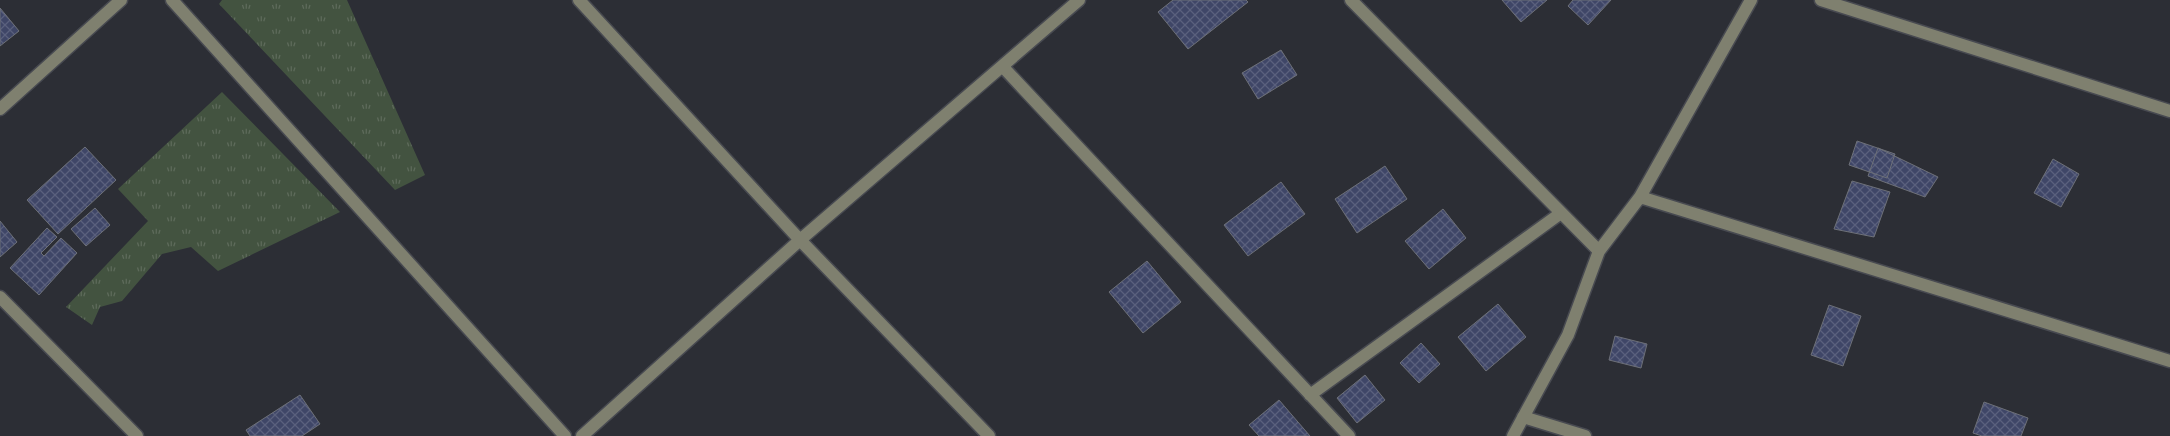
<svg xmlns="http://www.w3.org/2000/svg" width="2170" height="436" viewBox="0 0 2170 436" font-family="Cabin,sans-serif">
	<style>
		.grass { fill: url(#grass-tufts) }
		.building { fill: url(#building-cross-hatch); stroke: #6d7078 }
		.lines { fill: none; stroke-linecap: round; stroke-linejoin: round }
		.minor-casing { stroke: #484a51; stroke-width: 15 }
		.minor { stroke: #7f806f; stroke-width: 12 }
	</style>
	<defs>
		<pattern id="grass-tufts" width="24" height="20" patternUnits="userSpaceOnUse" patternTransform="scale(1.25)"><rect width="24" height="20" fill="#435340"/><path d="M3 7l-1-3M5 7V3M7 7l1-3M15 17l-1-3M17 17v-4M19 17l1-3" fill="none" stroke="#5e6b5b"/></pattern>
		<pattern id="building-cross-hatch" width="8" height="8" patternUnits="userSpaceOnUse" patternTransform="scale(1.25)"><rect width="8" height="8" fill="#3f4667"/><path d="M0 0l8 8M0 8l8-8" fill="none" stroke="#5a607d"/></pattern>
	</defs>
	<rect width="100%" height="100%" fill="#2c2e35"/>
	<path class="grass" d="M222 0H347L425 175 395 190 219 4Z
		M222 92 340 212 218 271 191 247 162 254 122 301 100 307 92 325 66 307 148 221 118 189Z"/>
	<path class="building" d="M1173 0H1246L1248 2 1188 49 1158 12Z
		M1502 0H1547L1521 22Z
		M1573 0H1611L1588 25 1568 6Z
		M0 8 19 31 0 46Z
		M1281 50 1297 75 1258 99 1242 73Z
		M1857 141 1895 154 1887 178 1849 165Z
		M85 147 116 180 58 234 27 200Z
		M1878 148 1938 177 1925 197 1868 176Z
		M2053 159 2079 174 2061 207 2034 193Z
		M1385 166 1407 199 1357 233 1335 199Z
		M1852 181 1890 192 1874 237 1834 229Z
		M1281 182 1305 214 1248 256 1224 225Z
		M95 208 110 225 86 246 71 229Z
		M1443 209 1466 238 1429 269 1405 241Z
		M0 221 17 242 0 257Z
		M47 228 57 237 41 253 44 256 61 238 77 253 39 295 10 268Z
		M1147 261 1181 302 1143 333 1109 292Z
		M1498 304 1526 337 1486 371 1458 337Z
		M1829 305 1861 316 1843 366 1811 355Z
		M1615 336 1647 344 1641 368 1609 360Z
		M1421 343 1440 364 1419 383 1400 363Z
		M1365 375 1385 400 1357 423 1337 398Z
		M300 395 320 424 302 436H250L246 430Z
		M1279 400 1310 436H1259L1249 425Z
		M1984 402 2028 418 2021 436H1982L1973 433Z"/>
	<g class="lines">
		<g class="minor-casing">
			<path id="minor" d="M172 0 565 436
				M579 0 800 240 989 436
				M1351 0 1599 251
				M1821 0 2170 111
				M1003 67 1349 436
				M0 109 121 0
				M1640 197 2170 361
				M0 297 137 436
				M1310 395 1561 213
				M1523 417 1585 436
				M582 436 800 240 1079 0
				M1513 436 1568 335 1599 251 1640 197 1751 0"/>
		</g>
		<use href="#minor" class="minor"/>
	</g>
</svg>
